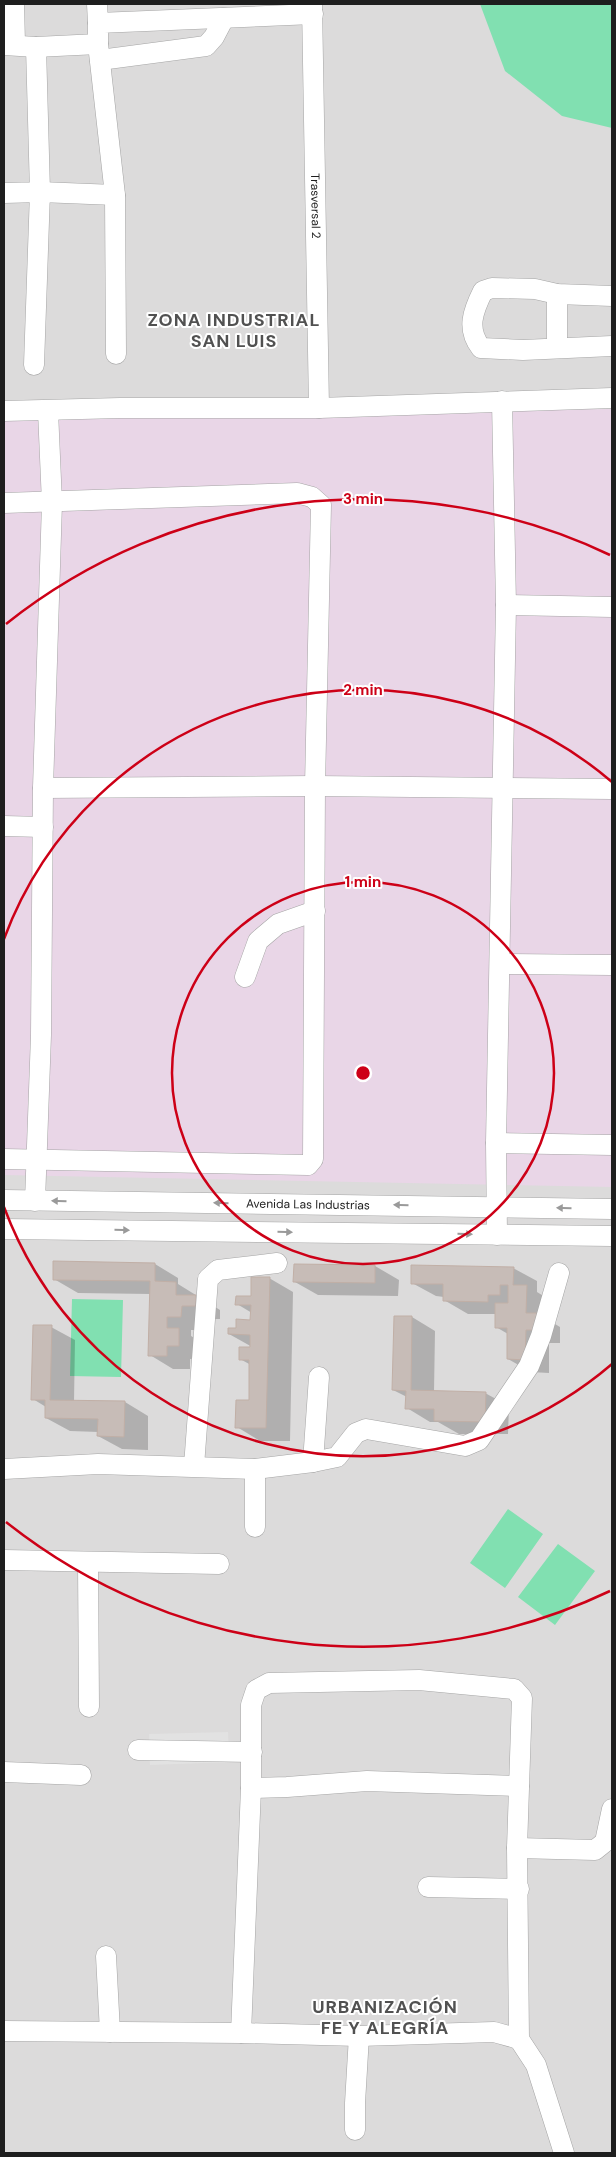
<svg xmlns="http://www.w3.org/2000/svg" width="616" height="2157" viewBox="0 0 616 2157" font-family="'DM Sans',sans-serif">
	<style>
		.residential { fill: #dcdbdb }
		.industrial { fill: #e9d6e7 }
		.pitch { fill: #81e0b1 }
		.parking { fill: #e2e2e2 }
		.shadow { fill: #0003 }
		.building { fill: #c7bcb7; stroke: #c1afa6 }
		.lines { fill: none; stroke-linecap: round; stroke-linejoin: round }
		.minor-casing { stroke: #a5a5a5; stroke-width: 21 }
		.minor { stroke: #fff; stroke-width: 20 }
		.oneway { fill: #9a9a9a }
		.ring { fill: none; stroke: #cd0017; stroke-width: 2.5 }
		.labels { text-anchor: middle; dominant-baseline: central; stroke-width: 4; stroke-linejoin: round; paint-order: stroke }
		.street-label { font-size: 12px; fill: #1e1e1e; stroke: #fff }
		.district-label { font-size: 18px; font-weight: bold; letter-spacing: 1px; fill: #515151; stroke: #fff }
		.centre { fill: #cd0017; stroke: #fff; stroke-width: 2.5 }
		.ring-label { font-size: 15px; text-anchor: middle; font-weight: bold; fill: #cd0017; stroke: #fff; stroke-width: 4; stroke-linejoin: round; paint-order: stroke }
	</style>
	<rect width="100%" height="100%" fill="#efebe4"/>
	<path class="residential" d="M4 4H612V2153H4Z"/>
	<path class="industrial" d="M612 409V1187L4 1175V418Z"/>
	<path class="pitch" d="M480 4H612V128L562 116 505 71Z
		M72 1299 123 1300 121 1377 70 1376Z
		M508 1509 543 1534 505 1588 470 1563Z
		M558 1544 595 1571 555 1625 518 1597Z"/>
	<path class="parking" d="M228 1732 229 1762 150 1765 149 1734Z"/>
	<path class="shadow" d="M155 1264 178 1278V1284L220 1310V1319H205V1330H191V1336L202 1342V1358L190 1359V1369H173L150 1355 151 1294 78 1293 54 1279Z
		M375 1266 399 1280 398 1296 318 1295 295 1282Z
		M513 1268 537 1281V1292L550 1300V1321L560 1327V1343H549V1373L531 1372 508 1359V1334L496 1327V1314H468L444 1300V1297L436 1296 412 1283Z
		M269 1278 293 1292 290 1441H260L237 1427 250 1401 251 1365 240 1359 254 1348 229 1334 252 1321V1313L237 1304 252 1297Z
		M412 1317 435 1331 434 1392 485 1393 509 1406 508 1434H459L438 1422H430L407 1408V1397L393 1390Z
		M51 1327 75 1340 74 1402H125L148 1416V1450L122 1449 98 1436 99 1432 70 1431 46 1418V1407L33 1399Z"/>
	<path class="building" d="M53 1261 155 1263V1281L176 1282V1295H196V1306H182L181 1317H167V1328H179V1346H167V1356H148L150 1281 53 1280Z
		M294 1264 375 1265V1283L293 1282Z
		M411 1265 514 1267 513 1285H527L526 1313H537L536 1330H526L525 1360 507 1359V1328H495V1303H508V1285H500V1295H488V1302L443 1301V1284H411Z
		M251 1277H270L266 1428H235L236 1400H249V1360H239V1347H250V1335L228 1334V1328H236V1319L250 1320 251 1305H235L236 1296H251Z
		M394 1316H412L411 1390 486 1392 485 1422 434 1421V1409H405L406 1391 392 1390Z
		M33 1325H52L50 1400 125 1401 124 1437 97 1436 98 1419 45 1418V1400H31Z"/>
	<g class="lines">
		<g class="minor-casing">
			<g id="minor">
				<path d="M14 4 15 44"/>
				<path d="M97 4 98 23"/>
				<path id="s1" d="M312 4 319 408"/>
				<path d="M4 45 36 47 98 44"/>
				<path d="M100 60 206 46 214 37 224 18"/>
				<path d="M4 193 40 192 36 47"/>
				<path d="M612 296 557 294 535 289 492 288 483 291C473 311 466 329 481 348L523 350 612 346"/>
				<path d="M557 348V294"/>
				<path d="M116 354 115 195 98 44V23L313 14"/>
				<path d="M34 365 40 192 115 195"/>
				<path d="M4 411 120 408H319L612 398"/>
				<path d="M4 503 297 493 312 497 321 505 315 786 313 1159 308 1165 4 1159"/>
				<path d="M506 605 612 607"/>
				<path d="M43 788 315 786 612 789"/>
				<path d="M4 826 43 827"/>
				<path d="M501 964 612 965"/>
				<path d="M245 977 258 941 278 924 315 911"/>
				<path d="M496 1143 612 1145"/>
				<path id="s2" d="M4 1200 612 1209"/>
				<path d="M35 1201 41 1035 43 788 52 503 48 411"/>
				<path d="M4 1229 612 1236"/>
				<path d="M497 1235 496 1143 506 605 502 401"/>
				<path d="M313 1462 319 1377"/>
				<path d="M194 1466 208 1279 218 1270 277 1263"/>
				<path d="M4 1469 98 1464 255 1469 313 1462 337 1457 356 1433 366 1429 465 1446 479 1440 529 1366 541 1336 559 1273"/>
				<path d="M255 1469V1527"/>
				<path d="M4 1560 219 1564"/>
				<path d="M88 1562 89 1707"/>
				<path d="M138 1750 252 1752"/>
				<path d="M4 1772 81 1775"/>
				<path d="M251 1788 287 1787 367 1781 519 1786"/>
				<path d="M517 1848 595 1850 605 1842 612 1809"/>
				<path d="M428 1887 519 1889"/>
				<path d="M106 1956 110 2032"/>
				<path d="M4 2031 241 2033 359 2036 494 2032 519 2039"/>
				<path d="M241 2033 251 1788V1705L256 1690 269 1683 419 1680 514 1689 522 1698 517 1848 519 2039 536 2065 564 2153"/>
				<path d="M355 2130V2103L359 2036"/>
			</g>
		</g>
		<use href="#minor" class="minor"/>
	</g>
	<defs><path id="oneway-solid" d="M-6-.8H1V-3.2L6.5 0L1 3.2V.8H-6Z" transform="scale(1.25)"/></defs>
	<g class="oneway">
		<use href="#oneway-solid" transform="translate(59 1201) rotate(-179)"/>
		<use href="#oneway-solid" transform="translate(221 1203) rotate(-179)"/>
		<use href="#oneway-solid" transform="translate(401 1205) rotate(-179)"/>
		<use href="#oneway-solid" transform="translate(564 1208) rotate(-179)"/>
		<use href="#oneway-solid" transform="translate(122 1230) rotate(1)"/>
		<use href="#oneway-solid" transform="translate(285 1232) rotate(1)"/>
		<use href="#oneway-solid" transform="translate(465 1234) rotate(1)"/>
	</g>
	<g class="ring">
		<circle cx="363" cy="1073" r="191"/>
		<path d="M612 1364A383 383 0 0 1 4 1207M4 939A383 383 0 0 1 612 782"/>
		<path d="M610 1591A574 574 0 0 1 6 1522M6 624A574 574 0 0 1 610 555"/>
	</g>
	<g class="labels">
		<g class="street-label">
			<text stroke="none"><textPath href="#s1" startOffset="202">Trasversal 2</textPath></text>
			<text stroke="none"><textPath href="#s2" startOffset="304">Avenida Las Industrias</textPath></text>
		</g>
		<g class="district-label">
			<text x="234" y="320">ZONA INDUSTRIAL<tspan x="234" dy="21">SAN LUIS</tspan></text>
			<text x="385" y="2007">URBANIZACIÓN<tspan x="385" dy="21">FE Y ALEGRÍA</tspan></text>
		</g>
	</g>
	<circle cx="363" cy="1073" r="8" class="centre"/>
	<g class="ring-label">
		<text x="363" y="504">3 min</text>
		<text x="363" y="695">2 min</text>
		<text x="363" y="887">1 min</text>
	</g>
	<rect width="616" height="2157" fill="none" stroke="#1e1e1e" stroke-width="10"/>
</svg>
